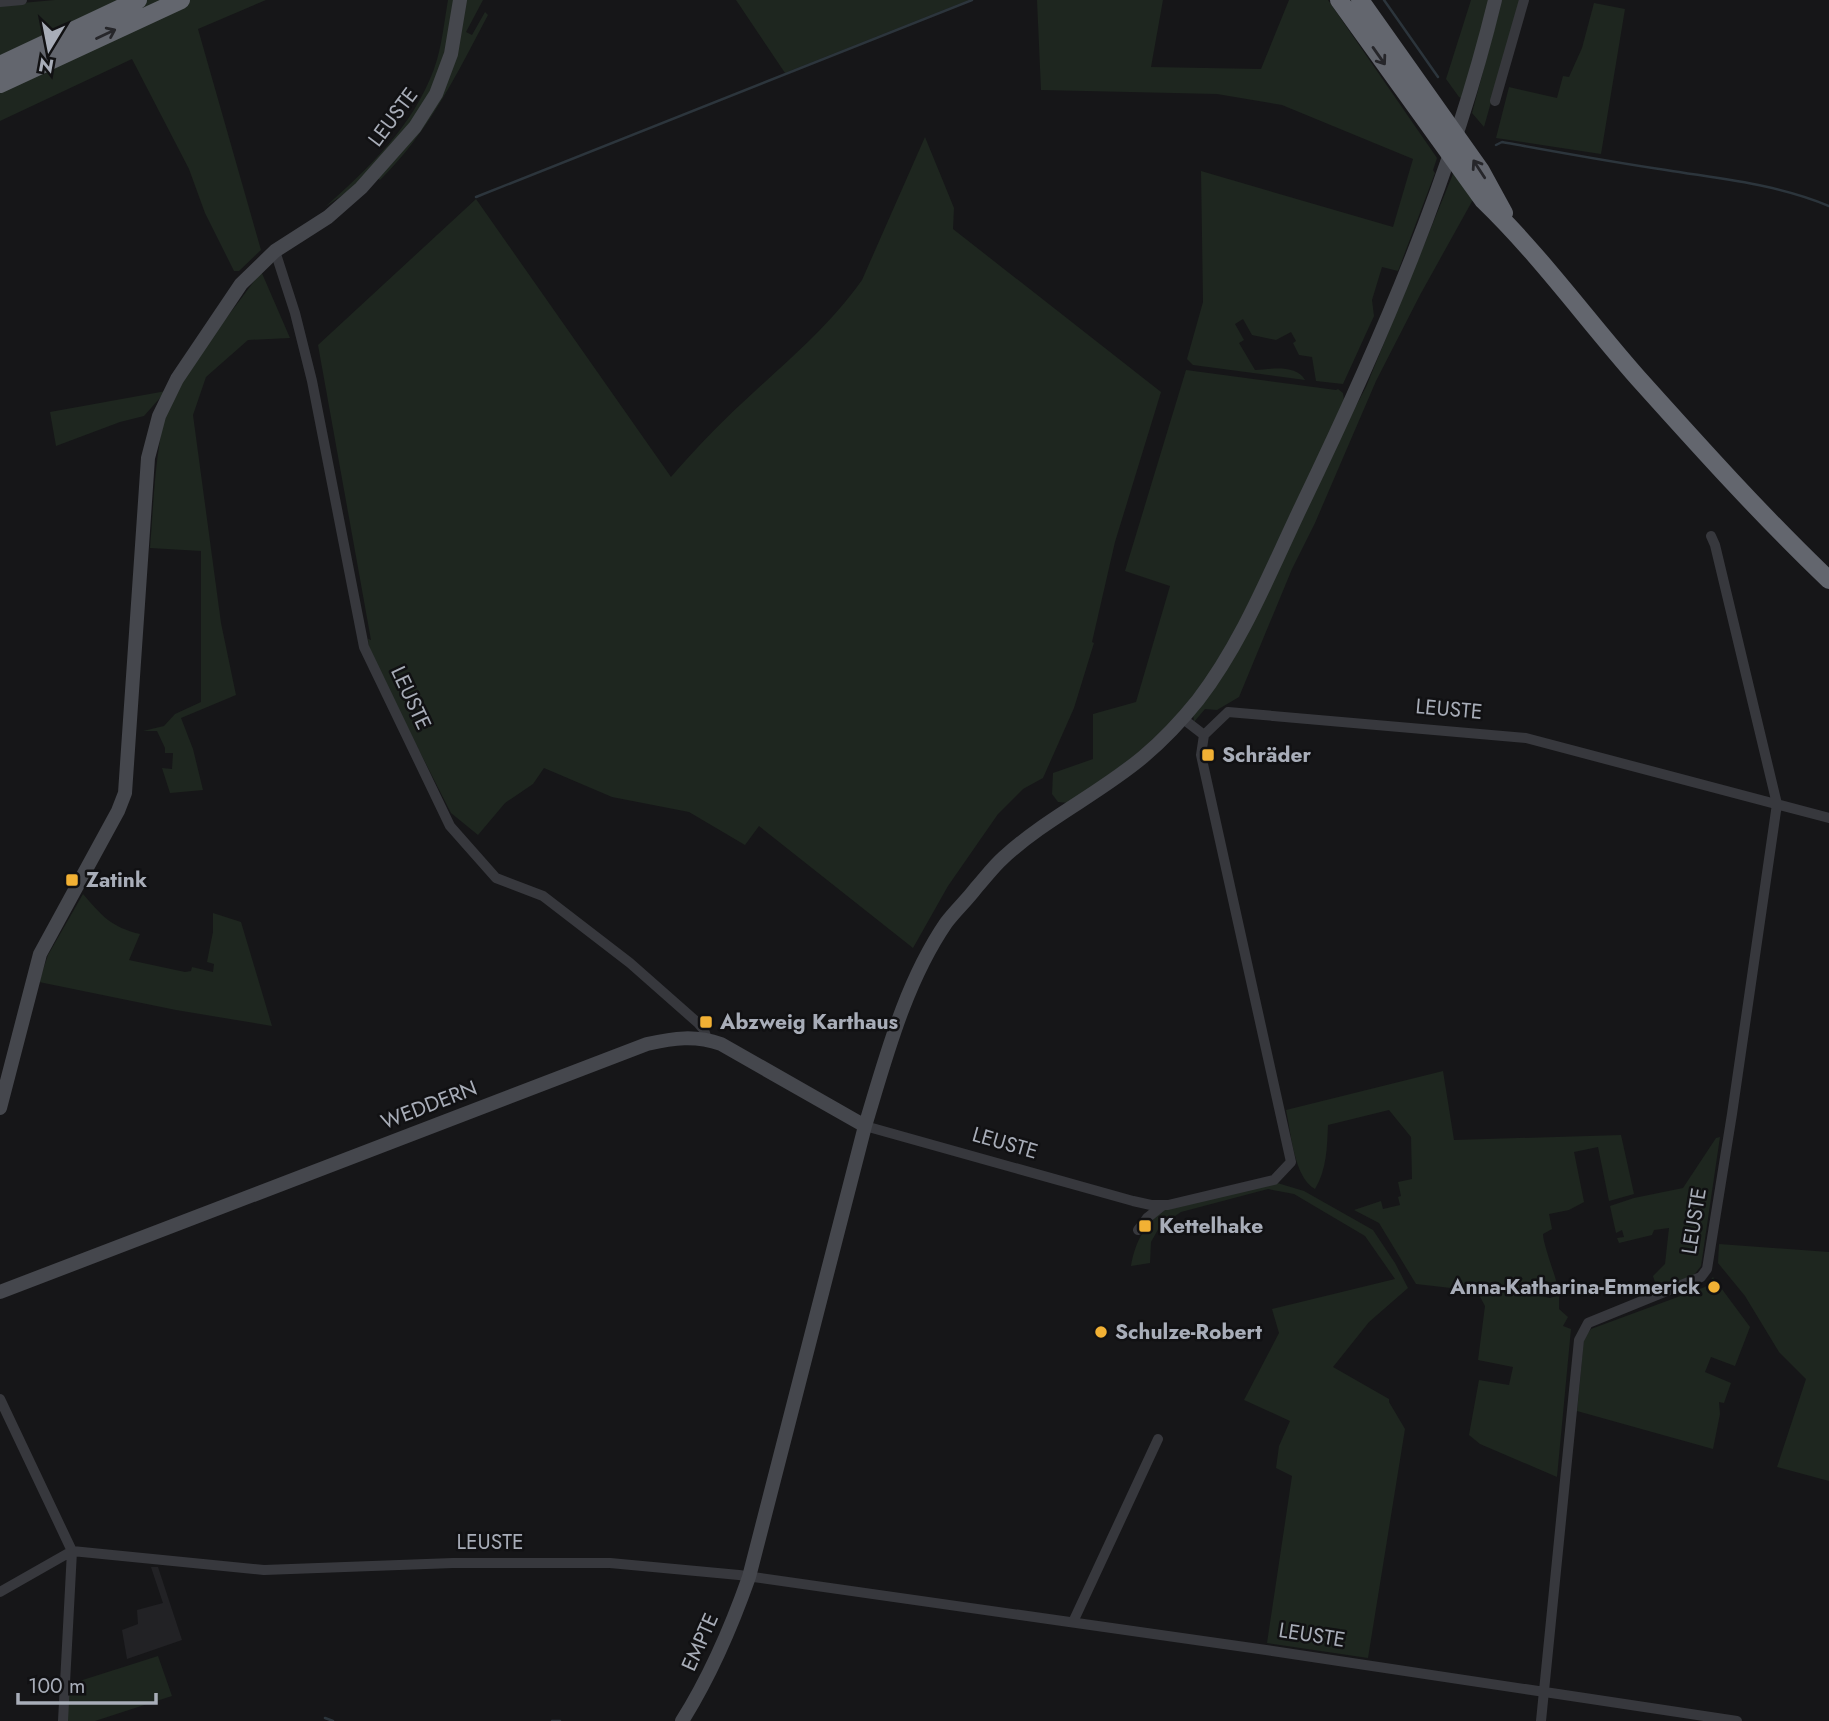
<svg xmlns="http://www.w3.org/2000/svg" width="1829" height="1721" viewBox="0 0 1829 1721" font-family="Jost,sans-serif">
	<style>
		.built { fill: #222225 }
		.green { fill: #1e261f }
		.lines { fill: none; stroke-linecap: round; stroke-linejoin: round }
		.stream { stroke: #2c353c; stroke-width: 2.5 }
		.street { stroke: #37383d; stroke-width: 10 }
		.secondary { stroke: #45474d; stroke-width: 14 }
		.highway { stroke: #63666e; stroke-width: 18 }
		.oneway { stroke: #26262a }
		.poi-dot { fill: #f2b134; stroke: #111113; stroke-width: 2.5 }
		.labels { text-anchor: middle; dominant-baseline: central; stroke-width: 5; stroke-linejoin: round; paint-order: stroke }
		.street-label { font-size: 21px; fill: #a8adb8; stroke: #111113 }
		.poi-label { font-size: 21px; font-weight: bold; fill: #a8adb8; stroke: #111113; text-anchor: start }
	</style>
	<rect width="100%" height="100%" fill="#161618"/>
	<path class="built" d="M151 1567H158L182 1640 127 1659 122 1630 138 1624 137 1610 163 1603Z"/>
	<path class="green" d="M55 0H266L198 29 261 250 239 271H234L205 213 189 169 132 59 0 121V5Z
		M448 0H456L444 59 423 108 360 183 325 207C369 168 413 126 434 69 442 47 444 22 448 0Z
		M465 0H483L466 32 472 35 485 12 488 15C457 74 428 133 380 180L377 178 416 134Z
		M736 0H969L785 73Z
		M1037 0H1163L1151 67 1261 69 1289 0H1328L1437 158 1433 170 1435 173 1398 271 1382 267 1372 300 1374 316 1343 384 1316 381 1312 357 1299 355 1293 343 1296 341 1291 332 1276 340 1252 335 1243 319 1235 324 1244 340 1239 343 1255 370C1271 369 1296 364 1305 380L1193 365 1187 359 1203 302 1201 171 1393 227 1413 159 1282 105 1217 94 1041 90Z
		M1471 0H1491L1463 99 1459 97 1446 79Z
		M1502 0H1520L1484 127 1472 113Z
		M1594 3 1625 9 1601 154 1496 138 1509 87 1557 98 1563 76 1569 77 1582 48Z
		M925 137 954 208 953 229 1161 392 1115 542 1092 642 1094 643 1074 708 1043 778 1023 789 998 814 948 886 913 948 759 826 745 845 689 812 612 797 544 768 533 784 505 803 478 835 451 813 370 654 368 639 371 640 318 345 476 199 671 477C697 447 725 418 754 392 794 355 829 326 862 280Z
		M1455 169 1475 196 1420 295 1376 381 1315 523 1292 569 1239 697 1217 710 1205 709 1194 722 1193 714 1366 387Z
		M261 271 290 338 248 340 206 377 193 415 221 623 236 695 181 718 193 749 203 790 170 793 162 768 172 769 173 753H165V748L157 731H143L164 726 175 714 201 702V551L150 548C153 512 154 476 160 440 161 432 161 422 165 414 187 360 229 319 261 271Z
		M1186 370 1336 390 1338 389 1343 393 1345 407 1237 627 1213 670 1177 717 1131 759 1068 803 1058 802 1052 794 1053 773 1093 759V714L1136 702 1170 586 1125 571Z
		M166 391 144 416 120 422 56 446 50 412Z
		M83 894C102 916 111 927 140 934L129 960 185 972 191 971 192 967 213 972 214 964 207 962 213 932V913L241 922 272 1026 176 1010 39 982 48 955Z
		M1443 1071 1454 1140 1621 1135 1634 1194 1609 1201 1598 1147 1574 1152 1584 1202 1569 1210 1549 1214 1552 1229 1543 1234C1543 1244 1555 1274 1558 1288H1554L1552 1283 1545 1281 1539 1284 1537 1290 1541 1296 1550 1298 1559 1295V1309L1568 1317 1563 1326 1571 1329 1557 1477 1480 1444 1469 1435 1479 1380 1509 1385 1513 1367 1478 1360 1485 1306 1477 1291 1416 1284 1379 1223 1354 1210 1381 1201 1383 1209 1400 1205 1398 1197 1401 1196 1398 1182 1412 1179 1411 1137 1389 1110 1328 1125C1327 1147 1327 1169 1315 1189 1294 1178 1291 1132 1286 1110Z
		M1720 1137 1701 1266 1694 1275 1657 1289 1653 1276 1665 1264 1669 1228 1654 1230 1652 1235 1619 1243 1617 1238 1624 1237 1622 1230 1616 1233 1610 1206 1634 1198 1683 1188 1716 1138Z
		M1274 1182 1304 1191 1373 1230 1395 1263 1408 1288 1369 1322 1333 1367 1389 1399V1402L1405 1429 1368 1658 1267 1643 1292 1476 1276 1468 1279 1446 1290 1421 1244 1400 1279 1333 1272 1309 1395 1279 1365 1236 1294 1194 1268 1189 1181 1212 1160 1226 1151 1242 1150 1263 1131 1266C1135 1242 1146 1220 1168 1208Z
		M1719 1244 1829 1252V1481L1777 1467 1806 1379 1779 1352 1745 1296 1718 1263Z
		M1713 1277 1750 1327 1735 1366 1711 1357 1705 1372 1731 1383 1724 1403 1719 1402 1720 1414 1713 1449 1577 1411 1584 1338 1591 1329 1705 1287Z
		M158 1656 172 1696 95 1721H67V1685Z"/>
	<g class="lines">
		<path class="stream" d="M1384 0 1438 77
			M1496 145 1502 142C1557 152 1611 162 1666 170 1721 179 1777 184 1829 206
			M476 197 972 0
			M325 1718 333 1721
			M552 1721H560"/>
		<path class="street" d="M0 2 22 0
			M1495 101 1524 0
			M275 251 295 313 312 381 364 647 450 826 496 878 543 896 630 963 698 1023 704 1030 707 1039
			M1182 718 1204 735
			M865 1126 1133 1201 1151 1205H1168L1274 1180 1291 1162 1201 755 1204 735 1228 712 1526 738 1829 818
			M1138 1230 1147 1218 1162 1206
			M0 1399 72 1551 63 1721
			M72 1551 264 1570 453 1563H610L739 1575 1266 1650 1737 1721
			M0 1592 72 1551
			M1073 1622 1158 1439
			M1541 1721 1579 1340 1588 1323 1701 1277 1707 1269 1732 1114 1777 804 1715 545 1711 536"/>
		<path class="secondary" d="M0 1108 40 954 118 811 125 793 148 458 159 416 177 379 241 284 275 251 328 217 361 188 415 127 436 94 451 54 460 0
			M0 1292 647 1044C674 1038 695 1035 721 1044L865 1126
			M682 1721C711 1675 731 1628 749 1577L865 1126C886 1057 905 983 946 923 955 911 967 900 976 888 985 878 993 867 1003 858 1045 819 1099 794 1143 757 1162 741 1182 720 1198 700 1242 643 1270 572 1301 507 1380 343 1452 177 1495 0"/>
		<path class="highway" d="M1339 0 1483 200C1540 255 1586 319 1638 378 1700 447 1762 516 1829 580
			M1360 0 1481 171 1504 213
			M0 65 138 0
			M0 84 181 0"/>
	</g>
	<defs><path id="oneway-shaft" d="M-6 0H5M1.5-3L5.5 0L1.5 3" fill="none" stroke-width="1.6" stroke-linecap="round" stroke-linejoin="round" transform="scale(1.75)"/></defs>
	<g class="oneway">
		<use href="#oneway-shaft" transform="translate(106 34) rotate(-25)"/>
		<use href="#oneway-shaft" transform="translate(1379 56) rotate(55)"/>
		<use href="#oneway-shaft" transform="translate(1479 169) rotate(-123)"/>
	</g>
	<g class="poi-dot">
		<rect x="1201" y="748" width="14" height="14" rx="3.5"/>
		<rect x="65" y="873" width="14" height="14" rx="3.5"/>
		<rect x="699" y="1015" width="14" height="14" rx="3.5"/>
		<rect x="1138" y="1219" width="14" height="14" rx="3.5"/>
		<circle cx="1714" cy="1287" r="7"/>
		<circle cx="1101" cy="1332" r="7"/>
	</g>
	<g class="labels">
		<g class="street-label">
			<text transform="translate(393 117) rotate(-53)">LEUSTE</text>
			<text transform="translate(411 698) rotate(65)">LEUSTE</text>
			<text transform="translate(1449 709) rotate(5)">LEUSTE</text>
			<text transform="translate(429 1105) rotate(-21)">WEDDERN</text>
			<text transform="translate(1005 1143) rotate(16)">LEUSTE</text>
			<text transform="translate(1694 1221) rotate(-81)">LEUSTE</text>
			<text x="490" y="1542">LEUSTE</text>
			<text transform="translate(1312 1635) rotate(9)">LEUSTE</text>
			<text transform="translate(700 1642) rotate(-66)">EMPTE</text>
		</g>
		<g class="poi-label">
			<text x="1222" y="755">Schräder</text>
			<text x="86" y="880">Zatink</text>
			<text x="720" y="1022">Abzweig Karthaus</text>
			<text x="1159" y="1226">Kettelhake</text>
			<text x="1700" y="1287" text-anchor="end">Anna-Katharina-Emmerick</text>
			<text x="1115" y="1332">Schulze-Robert</text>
		</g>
	</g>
	<g transform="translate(49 49) rotate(190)" stroke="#111113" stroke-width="5" paint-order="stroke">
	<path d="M0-5L12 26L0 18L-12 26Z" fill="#a8adb8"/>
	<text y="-10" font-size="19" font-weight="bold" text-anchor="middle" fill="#a8adb8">N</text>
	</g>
	<path d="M18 1693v10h138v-10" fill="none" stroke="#a8adb8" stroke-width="3.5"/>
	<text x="28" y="1693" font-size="21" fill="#a8adb8" stroke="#111113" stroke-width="5" paint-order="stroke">100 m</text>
</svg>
